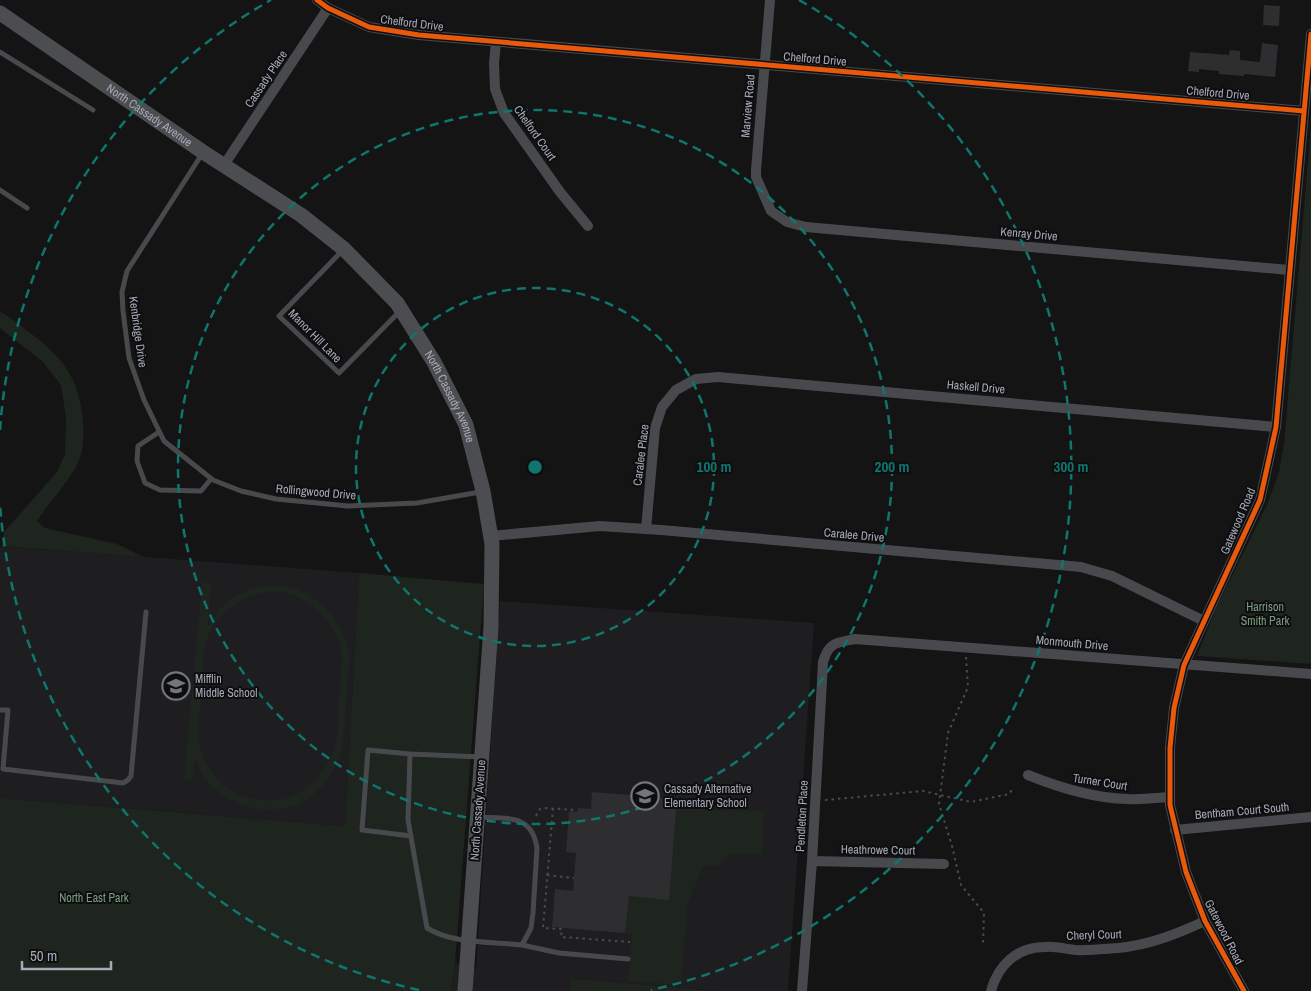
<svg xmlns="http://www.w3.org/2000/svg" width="1311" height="991" viewBox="0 0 1311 991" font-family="'Archivo Narrow',sans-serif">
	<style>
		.built { fill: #1e1e20 }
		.green { fill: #1e241e; fill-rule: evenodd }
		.building { fill: #2e2e30 }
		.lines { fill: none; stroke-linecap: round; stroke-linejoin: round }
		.path { stroke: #4a4b4f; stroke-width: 2; stroke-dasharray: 2.5 4; stroke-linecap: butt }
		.service { stroke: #48494d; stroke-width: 5 }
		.minor { stroke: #48494d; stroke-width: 10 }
		.secondary { stroke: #4c4d51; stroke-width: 15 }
		.cycleway-casing { stroke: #0e0e10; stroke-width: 8 }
		.cycleway { stroke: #e8590c; stroke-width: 5 }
		.ring { fill: none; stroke: #0f766e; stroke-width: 2.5; stroke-dasharray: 9 6 }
		.labels { text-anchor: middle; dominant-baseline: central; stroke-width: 4; stroke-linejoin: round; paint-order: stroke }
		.street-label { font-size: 12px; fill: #a5aab5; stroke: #0e0e10 }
		.park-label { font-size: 12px; fill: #7d9f7e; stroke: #0e0e10 }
		.poi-label { font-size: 12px; fill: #a5aab5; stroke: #0e0e10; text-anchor: start }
		.centre { fill: #0f766e; stroke: #0e0e10; stroke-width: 2.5 }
		.ring-label { font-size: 15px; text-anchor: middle; font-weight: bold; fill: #0f766e; stroke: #0e0e10; stroke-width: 4; stroke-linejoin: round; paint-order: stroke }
	</style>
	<rect width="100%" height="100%" fill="#141414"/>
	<path class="built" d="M0 546 359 573 345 826 0 798Z
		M500 601 814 623 788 991H716L572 978 571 991H451L455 963 476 969Z"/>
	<path class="green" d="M1311 126V664L1197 656 1216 608 1267 505 1279 472 1284 444Z
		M0 312 5 314C47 346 78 362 83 420 84 434 84 451 77 465 67 484 49 502 37 521L45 528 117 544 143 557 2 546 4 532 57 472 65 454 66 417 61 385 43 362 0 328Z
		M359 573 484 584 455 963 451 991H0V798L345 826Z
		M202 582 211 583 208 626C214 618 219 608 227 602 280 563 338 597 350 656L342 750C336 768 326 786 310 797 281 818 239 811 214 788 205 780 200 769 195 759L193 780 184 779ZM271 592C276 592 282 592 286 593 315 600 340 628 342 658 342 671 340 686 339 699 338 714 339 730 335 744 327 778 296 805 261 800 234 797 218 784 205 761 194 741 199 719 201 698 202 684 202 654 206 642 217 611 240 596 271 592Z
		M677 799 708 810 764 811 762 855 731 854 718 866 704 865 688 903 681 985 628 981 632 934 625 933 629 896 669 899Z
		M571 978 716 991H571Z"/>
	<path class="building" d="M1264 5 1280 6 1279 26 1263 25Z
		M1262 43 1278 45 1275 77 1244 74V76L1219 74V71L1199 69V72L1188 71 1190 52 1229 55 1230 50 1240 51V60L1260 62Z
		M592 792 677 799 669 900 629 896 625 933 552 927 555 889 573 891 576 853 566 852 569 811 577 812 578 808 591 809Z"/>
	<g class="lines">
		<path class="path" d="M966 657 968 687 948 733 939 804 952 846 961 885 984 913 983 944
			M825 800 923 791 971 802 1009 794 1013 788
			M553 808 543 928 562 929 561 937 630 942
			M536 816 540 809 543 808 577 810
			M547 875 574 878"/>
		<path class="service" d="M0 52 93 110
			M202 154 127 271 122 292 123 311 129 358 144 400 164 441 213 480 241 491 276 499 348 506 417 503 480 492
			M0 190 27 208
			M342 251 279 316 339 373 400 311
			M159 432 138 446 137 461 145 483 160 490 201 491 211 479
			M0 710H8L3 769 123 783 128 780 131 776 146 612
			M410 754 368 750 362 830 411 836
			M479 817C508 819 532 814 537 848L533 913 531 928 522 945C491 941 455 945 427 928L408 820 410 754 481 757
			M522 945 559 953 628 959"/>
		<path class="minor" d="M317 0 328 8 369 27 419 35 1304 111
			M770 0 756 170V177L771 211 787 222 806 227 1289 270
			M496 42 494 63 495 89 504 113 560 192 588 226
			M224 165 328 8
			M646 529 655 428 662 407 676 390 696 379 718 377 1276 427
			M490 536 600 526 661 530 1081 567 1112 576 1204 621
			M1028 775C1060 788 1092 798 1127 799 1141 800 1156 798 1170 797
			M1175 830 1311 817
			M812 861 944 864
			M802 991 812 861 823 662C829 642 836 643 855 639L1311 674
			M991 991C998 965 1017 947 1045 947 1055 946 1066 949 1076 950 1089 951 1104 949 1118 948 1149 945 1177 934 1205 921
			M1244 991 1205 921 1186 872 1170 805V748L1174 708 1184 665 1260 500 1276 427 1311 34"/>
		<path class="secondary" id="s1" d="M0 13 203 152 301 215 344 249 397 303 434 362 466 425 483 491 492 544 491 627 465 991"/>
		<g class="cycleway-casing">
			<path id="cycleway" d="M317 0 328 8 369 27 419 35 1304 111
				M1244 991 1205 921 1186 872 1170 805V748L1174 708 1184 665 1260 500 1276 427 1311 34"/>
		</g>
		<use href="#cycleway" class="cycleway"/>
	</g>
	<g class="ring">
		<circle cx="535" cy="467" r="179"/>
		<circle cx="535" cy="467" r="357"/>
		<path d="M419 990A536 536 0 0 1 0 504M0 430A536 536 0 0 1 271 0M799 0A536 536 0 0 1 651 990"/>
	</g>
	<defs>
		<g id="school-ring" transform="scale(1.4375)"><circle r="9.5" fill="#0e0e10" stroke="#72767d" stroke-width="1.5"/><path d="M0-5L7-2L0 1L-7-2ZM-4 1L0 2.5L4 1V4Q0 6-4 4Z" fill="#72767d"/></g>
	</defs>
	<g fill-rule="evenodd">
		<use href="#school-ring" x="176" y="686"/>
		<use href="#school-ring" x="645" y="796"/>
	</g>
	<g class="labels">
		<g class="street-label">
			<text transform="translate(412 23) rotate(7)">Chelford Drive</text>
			<text transform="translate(815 59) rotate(5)">Chelford Drive</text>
			<text transform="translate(266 79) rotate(-56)">Cassady Place</text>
			<text transform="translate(1218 93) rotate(5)">Chelford Drive</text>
			<text transform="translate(748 106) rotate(-85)">Marview Road</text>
			<text stroke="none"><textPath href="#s1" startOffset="181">North Cassady Avenue</textPath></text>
			<text transform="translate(535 133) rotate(55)">Chelford Court</text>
			<text transform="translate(1029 234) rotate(5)">Kenray Drive</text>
			<text transform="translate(138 332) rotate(82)">Kenbridge Drive</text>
			<text transform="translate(315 336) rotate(45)">Manor Hill Lane</text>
			<text transform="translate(976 387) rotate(5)">Haskell Drive</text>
			<text stroke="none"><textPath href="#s1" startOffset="601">North Cassady Avenue</textPath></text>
			<text transform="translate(641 455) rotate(-83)">Caralee Place</text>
			<text transform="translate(316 492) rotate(5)">Rollingwood Drive</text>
			<text transform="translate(1238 521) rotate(-67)">Gatewood Road</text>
			<text transform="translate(854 535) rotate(5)">Caralee Drive</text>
			<text transform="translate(1072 643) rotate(5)">Monmouth Drive</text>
			<text transform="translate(1100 782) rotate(9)">Turner Court</text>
			<text transform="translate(478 810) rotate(-86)">North Cassady Avenue</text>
			<text transform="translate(1242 811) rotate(-5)">Bentham Court South</text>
			<text transform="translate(802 816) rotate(-87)">Pendleton Place</text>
			<text transform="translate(878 850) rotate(1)">Heathrowe Court</text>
			<text transform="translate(1224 932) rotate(63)">Gatewood Road</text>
			<text transform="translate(1094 935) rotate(-2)">Cheryl Court</text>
		</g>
		<g class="park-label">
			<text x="1265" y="607">Harrison<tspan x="1265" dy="14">Smith Park</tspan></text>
			<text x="94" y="898">North East Park</text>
		</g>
		<g class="poi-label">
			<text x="195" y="679">Mifflin<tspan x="195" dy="14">Middle School</tspan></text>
			<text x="664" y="789">Cassady Alternative<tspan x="664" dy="14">Elementary School</tspan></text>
		</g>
	</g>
	<circle cx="535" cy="467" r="8" class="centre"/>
	<g class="ring-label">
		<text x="714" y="472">100 m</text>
		<text x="892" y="472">200 m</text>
		<text x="1071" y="472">300 m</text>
	</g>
	<path d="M22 961v8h89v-8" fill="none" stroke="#a5aab5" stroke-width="2.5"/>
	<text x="30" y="961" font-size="15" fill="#a5aab5" stroke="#0e0e10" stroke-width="4" paint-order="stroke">50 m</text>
</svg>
